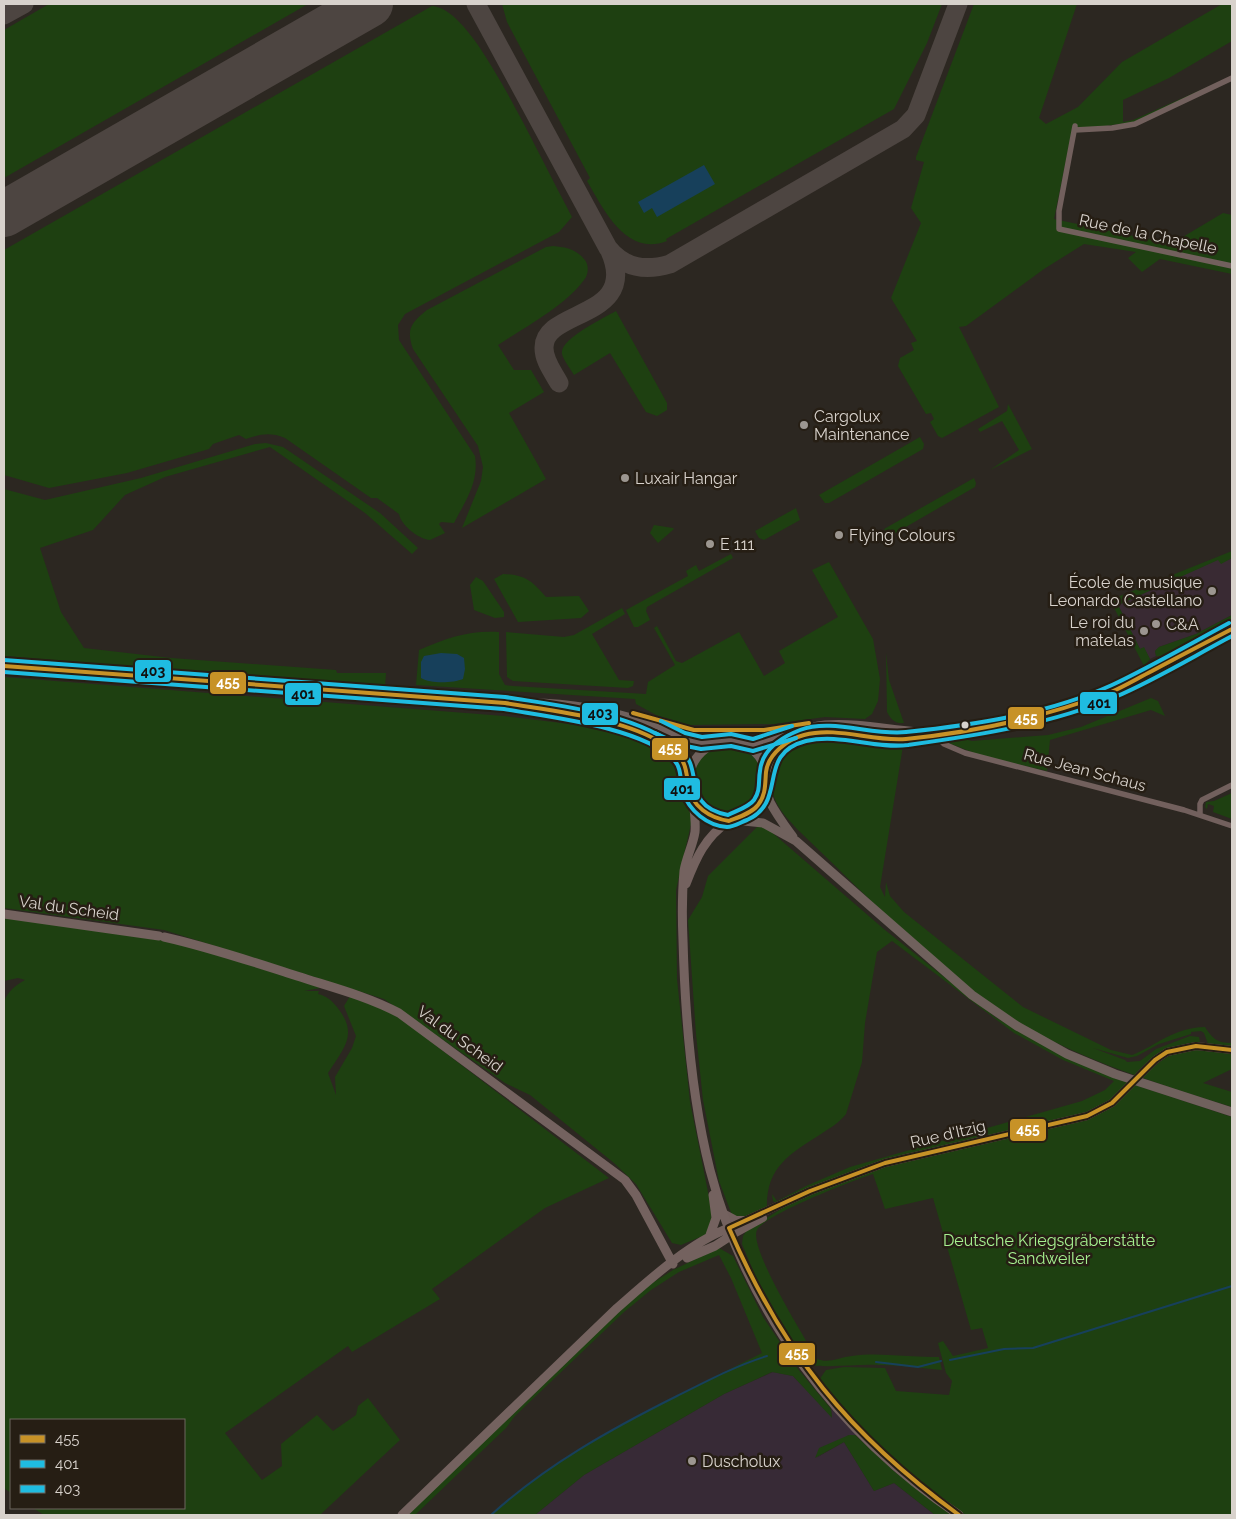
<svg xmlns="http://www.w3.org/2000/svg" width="1236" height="1519" viewBox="0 0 1236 1519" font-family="Raleway,sans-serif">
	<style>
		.commercial { fill: #392a33 }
		.industrial { fill: #372a36 }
		.green { fill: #1e4011 }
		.water { fill: #17405b }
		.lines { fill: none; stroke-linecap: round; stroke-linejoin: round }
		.stream { stroke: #17405b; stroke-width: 2 }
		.taxiway { stroke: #4d4541; stroke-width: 19 }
		.runway { stroke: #4d4541; stroke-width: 46 }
		.minor { stroke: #72605d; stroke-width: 5.5 }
		.tertiary { stroke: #72605d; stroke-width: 8 }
		.secondary { stroke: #74625f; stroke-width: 9 }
		.primary { stroke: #70615d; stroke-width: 9 }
		.bus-1-casing { stroke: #261e14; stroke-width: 8 }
		.bus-2-casing { stroke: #261e14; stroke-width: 8 }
		.bus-3-casing { stroke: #261e14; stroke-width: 8 }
		.bus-1 { stroke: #c79227; stroke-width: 4 }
		.bus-2 { stroke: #1fbce1; stroke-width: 4 }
		.bus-3 { stroke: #1fbce1; stroke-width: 4 }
		.poi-dot { fill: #9c9690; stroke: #261e14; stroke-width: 2 }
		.bus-dot { fill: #d8d2cc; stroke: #261e14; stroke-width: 2 }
		.labels { text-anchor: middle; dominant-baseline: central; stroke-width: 5; stroke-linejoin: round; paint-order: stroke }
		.street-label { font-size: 16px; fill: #d8d2cc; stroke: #261e14 }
		.poi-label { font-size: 16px; fill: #d8d2cc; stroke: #261e14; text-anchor: start }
		.park-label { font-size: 16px; fill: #a6f190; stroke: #261e14 }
		.line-badge { stroke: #261e14; stroke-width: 2 }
		.badge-label { font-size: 14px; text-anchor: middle; font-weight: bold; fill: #fff }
		.pale-badge-label { font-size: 14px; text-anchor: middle; font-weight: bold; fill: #111 }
	</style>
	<rect width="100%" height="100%" fill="#2c2721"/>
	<path class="commercial" d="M1232 558V615L1196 634 1159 647 1155 651 1156 656 1150 659 1144 648 1140 649 1118 605 1219 559 1221 563Z"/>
	<path class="industrial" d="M773 1372 793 1376 832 1417 830 1401 860 1435H849L816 1458 844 1442 874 1491 894 1483 935 1515H535L584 1475 724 1394Z"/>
	<path class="green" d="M49 4H308L4 178V30Z
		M502 4H942L927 43 894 109 666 239 667 241C626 257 604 210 587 181L590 178 507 22Z
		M974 4H1077L1039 118 1046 124 1078 107 1122 62 1222 4H1232V41L1169 78 1123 100V122L1133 120 1232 76 1134 122 1075 130 1071 136 1054 219 1171 244 1223 213 1232 215V274L1160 259 1142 272 1128 258 1136 252 1084 244 1044 269 966 326 959 327 999 407 942 438 938 436 930 422 934 419 931 413 926 414 898 366 900 358 914 350 911 343 917 341 891 298 921 223 911 208 924 162 916 160V157Z
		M432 6C450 7 468 31 478 45 514 99 541 159 572 217L559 232 405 314 398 325 399 340 475 456C479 482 466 500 454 523L441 522 439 524 445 533 430 540C418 539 401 525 399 514L377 498H371L285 438C270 432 261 434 246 439L239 435 213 444 209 449 127 473 49 488 4 475V250Z
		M553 246C565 247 576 249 584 259 589 264 589 274 584 280 565 306 525 327 498 345L514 370H531L544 392 509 413 546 479 462 528 481 481 483 467 478 446 413 349C406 329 411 323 427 310L546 247Z
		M616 311 667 403V410L657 416 646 412 610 353 574 375C570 368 564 361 562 354 559 339 604 318 616 311Z
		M1008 404 1032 449 990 470 1019 450 1002 421 980 432 978 429 1007 411Z
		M920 437 924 444 923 449 829 503H825L819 495Z
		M266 443 283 447 380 513 418 548 412 554 365 513 270 447 165 477 125 495 93 530 40 548 61 612 84 648 171 658 336 670 337 673H386L385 687 4 656V489L45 500 141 478 255 444Z
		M974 478 976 483 975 487 892 535 887 533 884 529Z
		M796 508 800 520 764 540 759 538 755 531Z
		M654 525 673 528 674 529 658 543 650 533Z
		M1232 551V558L1221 564 1218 560 1118 605 1140 649 1144 647 1150 659 1144 666 1110 600Z
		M731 554 733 558 647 607 646 611 650 620 638 627H634L626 610 688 576 686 571 696 565 699 571Z
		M829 562 873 639 880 679 878 701 872 714 865 719 825 717 774 724 690 725 656 715 636 704 635 699 416 685 419 650C446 638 470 630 499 632V674L505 685 513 686 646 694 648 682 675 665 654 628 657 626 676 661 682 663 739 632 764 676 785 663 779 651 838 617 812 570Z
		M503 574C526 575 532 581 546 597L579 596 589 611 581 618 518 622 494 579Z
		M476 577 483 581 504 612V617L495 618 474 610 470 585Z
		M622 608 625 614 592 634 619 680 634 681 633 686 628 688 513 681 507 677 506 632 564 637 574 635Z
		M1232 615V621L1193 643 1184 644 1162 656H1156L1155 651 1159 647 1196 634Z
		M886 653 889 680 904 723C896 724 891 720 887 712Z
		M4 677 504 716 594 727 631 738 663 754 675 768 682 796 691 815V824L676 890 677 979 690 1102 712 1212 710 1229 705 1235 681 1245 672 1243 636 1184 614 1163 530 1095 505 1083 384 999 164 930 4 908Z
		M1151 698 1158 701 1165 716 1151 710 1050 740 1047 771 982 756 946 742 948 735 972 741 1048 735 1081 727Z
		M824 736 902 742 903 746 880 887 885 897 886 882 890 896 904 912 1023 1007 1111 1050 1132 1055C1159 1044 1173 1028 1205 1027 1213 1039 1217 1043 1232 1043V1047L1208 1044 1204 1033 1201 1031 1191 1032V1034L1159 1044 1137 1056 1128 1058 1093 1048 1125 1060 1127 1062 1140 1061 1156 1049 1190 1036 1199 1037 1200 1042C1173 1044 1155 1053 1136 1073L1144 1076C1160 1061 1176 1047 1200 1050 1211 1051 1221 1053 1232 1053V1069L1203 1083 1232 1092V1107C1166 1086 1099 1066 1037 1033 950 986 869 897 797 829 788 819 779 810 774 797 772 792 773 784 773 778 774 746 796 739 824 736Z
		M724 745C798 751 745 846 706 805 697 795 693 780 693 766L713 747Z
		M1232 793V819L1213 812 1214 806 1208 804 1207 809 1205 807 1206 802 1214 801Z
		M759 825 768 829 885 930 995 1017 1065 1057 1120 1080 1232 1117V1515H966L916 1480 880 1448 819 1380 826 1370 844 1367 885 1368 896 1391 949 1395 952 1381 946 1373 938 1343 943 1341 953 1356 988 1348 982 1328 971 1330 933 1198 885 1209 873 1174C854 1180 764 1215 757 1230 748 1247 806 1340 817 1359 829 1364 840 1357 852 1356 881 1352 910 1358 939 1357L942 1370C921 1368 900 1365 879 1365 855 1364 831 1368 808 1365L760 1287 742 1244 743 1236 747 1230 805 1194 779 1205 773 1201 772 1194 777 1201 806 1186 850 1167 1082 1101 1105 1090 1114 1081 1063 1060 1014 1033 892 941 877 952 865 1023 862 1062 846 1114C839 1123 830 1128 821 1134 788 1155 765 1168 767 1211L742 1219 732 1215 719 1181 703 1100 696 1034 688 920 702 897 708 876Z
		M4 918 171 941 318 986 320 988 304 991H319L318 994C327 996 331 1000 337 1007 359 1034 344 1048 328 1073L336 1095 335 1077 352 1048 356 1036 344 1006 350 996 380 1006 400 1018 609 1178 545 1208 432 1289 440 1299 352 1352 348 1346 225 1433 262 1480 282 1466 281 1444 317 1415 333 1431 356 1415 358 1406 368 1398 400 1440 320 1515H44L33 1508H184V1420H11V1493L4 1488V1001C9 991 14 986 25 980L18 978 4 981Z
		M719 1248 733 1256 763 1317 798 1369 831 1409 832 1418 793 1376 772 1372 724 1394 584 1475 535 1515H491C569 1444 668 1401 762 1353L731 1278 719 1255 679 1272 651 1290 624 1312 515 1416 506 1428 415 1515H404L565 1360 646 1287 673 1270Z
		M849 1435H855L895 1472 952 1515H935L894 1483 874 1491 844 1442 815 1458 819 1448Z"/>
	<path class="water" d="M704 165 715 184 657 217 652 208 644 213 638 202Z
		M441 653 457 654 464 658 465 669 463 679C453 683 431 684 421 678V662L424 656Z"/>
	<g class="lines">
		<path class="stream" d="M950 1360 1004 1349 1033 1348 1232 1286
			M876 1362 918 1367 941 1361
			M491 1515C546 1465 611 1429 677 1396 707 1381 735 1366 767 1356"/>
		<path class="taxiway" d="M476 4 608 248C625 269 646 271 670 264L903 129 916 115 958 4
			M4 15 24 4
			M559 383C553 372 544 361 544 348 543 308 642 320 609 249"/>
		<path class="runway" d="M4 214 370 4"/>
		<path class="minor" d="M1075 126 1059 211V229L1232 266
			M1075 130 1112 128 1135 124 1232 78
			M938 733 937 737 944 744 965 753 1184 810 1232 826
			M1200 815V804L1202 800 1232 785"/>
		<path class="tertiary" d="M723 1213 736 1220H744
			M729 1228 810 1191 885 1163 1087 1116 1112 1103 1155 1060 1167 1052 1196 1046 1232 1050
			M732 1235 763 1218"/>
		<path class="secondary" d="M744 744C772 746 797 727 825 725 863 722 900 733 938 733 953 733 969 730 983 727 1076 713 1151 672 1232 629
			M766 771C790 720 832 733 878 738 895 740 912 738 929 737
			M693 799C694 810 696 821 695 832 693 845 686 858 684 871 682 894 682 917 683 940 685 1016 691 1096 710 1170 747 1312 838 1434 959 1515
			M686 884C696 858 705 837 729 821
			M4 914 159 936
			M164 937C209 947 253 962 297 976 331 987 367 996 399 1013L625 1180 636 1195 673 1264
			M710 1235 716 1218 713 1195
			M687 1258 715 1246 732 1235
			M402 1515 616 1309C648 1281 689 1243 729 1228"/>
		<path class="primary" d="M4 666 505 703C551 712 643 722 677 754 682 759 685 768 688 775
			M524 703C569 702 609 710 651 724 665 729 678 739 693 742 716 746 736 733 755 752 771 766 762 785 770 802 776 814 785 826 793 837
			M713 744C664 770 699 838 743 816 748 813 754 810 758 804 762 799 764 792 766 787
			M734 820 763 823 796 841 972 995 1017 1026 1067 1054 1115 1074 1232 1112"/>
		<g class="bus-1-casing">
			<path id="bus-1" d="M4 666 505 703C552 711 625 718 665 745 671 749 678 754 682 760 687 768 687 777 688 786 692 807 710 818 729 821 739 817 752 813 758 805 766 795 765 784 766 772 768 754 788 739 804 735 838 726 872 742 906 739 976 732 1045 717 1111 692 1125 686 1138 678 1152 671 1178 657 1205 643 1232 629
				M633 713 694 730H764L809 723
				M959 1515C849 1435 783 1353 729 1228L810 1191 885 1163 1087 1116 1112 1103 1155 1060 1167 1052 1196 1046 1232 1050"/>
		</g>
		<g class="bus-2-casing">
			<path id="bus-2" d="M4 672 504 709C549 717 642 727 674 760 682 768 680 782 683 792 689 811 708 826 727 827 734 827 741 822 747 820 789 801 755 754 806 741 840 733 874 749 908 745 978 735 1049 725 1115 697 1155 680 1194 656 1232 636
				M655 733 681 745 701 749 731 746 753 751 796 738"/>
		</g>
		<g class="bus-3-casing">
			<path id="bus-3" d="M4 660 505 697C561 706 636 713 680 749 705 769 680 806 728 815 736 811 749 807 754 800 761 790 758 781 760 771 762 749 782 737 800 730 832 718 873 736 906 732 974 725 1048 714 1112 685 1152 666 1190 644 1229 623
				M661 721 685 733 702 737 731 734 753 739 792 726"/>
		</g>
		<use href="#bus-1" class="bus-1"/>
		<use href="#bus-2" class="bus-2"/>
		<use href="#bus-3" class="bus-3"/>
	</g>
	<g class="poi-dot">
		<circle cx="804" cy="425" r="5"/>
		<circle cx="625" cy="478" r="5"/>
		<circle cx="839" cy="535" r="5"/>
		<circle cx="710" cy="544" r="5"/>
		<circle cx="1212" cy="591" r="5"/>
		<circle cx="1156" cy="624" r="5"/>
		<circle cx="1144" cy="631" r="5"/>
		<circle cx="692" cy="1461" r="5"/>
	</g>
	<circle class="bus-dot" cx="965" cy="725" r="4.5"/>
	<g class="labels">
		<g class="street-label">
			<text transform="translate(1148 234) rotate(12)">Rue de la Chapelle</text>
			<text transform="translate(1085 770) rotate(15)">Rue Jean Schaus</text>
			<text transform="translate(69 908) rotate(8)">Val du Scheid</text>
			<text transform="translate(460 1039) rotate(36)">Val du Scheid</text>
			<text transform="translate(948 1134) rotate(-13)">Rue d'Itzig</text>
		</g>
		<g class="poi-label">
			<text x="814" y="416">Cargolux<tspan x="814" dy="18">Maintenance</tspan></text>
			<text x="635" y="478">Luxair Hangar</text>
			<text x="849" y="535">Flying Colours</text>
			<text x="720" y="544">E 111</text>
			<text x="1202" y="582" text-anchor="end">École de musique<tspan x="1202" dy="18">Leonardo Castellano</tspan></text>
			<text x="1134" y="622" text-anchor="end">Le roi du<tspan x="1134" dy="18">matelas</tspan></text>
			<text x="1166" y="624">C&amp;A</text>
			<text x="702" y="1461">Duscholux</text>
		</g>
		<g class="park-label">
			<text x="1049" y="1240">Deutsche Kriegsgräberstätte<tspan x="1049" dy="18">Sandweiler</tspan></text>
		</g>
	</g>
	<g class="line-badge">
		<rect x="134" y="659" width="38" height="24" rx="5" fill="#1fbce1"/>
		<rect x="209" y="671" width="38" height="24" rx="5" fill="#c79227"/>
		<rect x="284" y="682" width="38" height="24" rx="5" fill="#1fbce1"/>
		<rect x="1079" y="691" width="39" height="24" rx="5" fill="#1fbce1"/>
		<rect x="581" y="702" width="38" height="24" rx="5" fill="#1fbce1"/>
		<rect x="1007" y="706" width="38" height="24" rx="5" fill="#c79227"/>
		<rect x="651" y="737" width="38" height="24" rx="5" fill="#c79227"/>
		<rect x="663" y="777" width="38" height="24" rx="5" fill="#1fbce1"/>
		<rect x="1009" y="1118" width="38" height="24" rx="5" fill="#c79227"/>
		<rect x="778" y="1342" width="38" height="24" rx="5" fill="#c79227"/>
	</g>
	<g class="badge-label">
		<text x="228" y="687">455</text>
		<text x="1026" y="723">455</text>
		<text x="670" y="753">455</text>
		<text x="1028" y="1134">455</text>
		<text x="797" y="1358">455</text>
	</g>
	<g class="pale-badge-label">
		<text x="153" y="676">403</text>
		<text x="303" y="699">401</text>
		<text x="1099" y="708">401</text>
		<text x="600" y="718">403</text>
		<text x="682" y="794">401</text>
	</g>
	<rect width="1236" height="1519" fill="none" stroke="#d8d2cc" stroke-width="10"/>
	<rect x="10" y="1419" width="175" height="90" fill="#261e14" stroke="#6d665e"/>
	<rect x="20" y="1435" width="25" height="8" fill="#c79227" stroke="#6d665e"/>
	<text x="55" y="1444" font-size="15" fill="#d8d2cc">455</text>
	<rect x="20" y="1460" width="25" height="8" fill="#1fbce1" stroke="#6d665e"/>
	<text x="55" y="1469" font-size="15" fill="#d8d2cc">401</text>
	<rect x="20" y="1485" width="25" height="8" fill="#1fbce1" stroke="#6d665e"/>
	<text x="55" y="1494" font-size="15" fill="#d8d2cc">403</text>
</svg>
